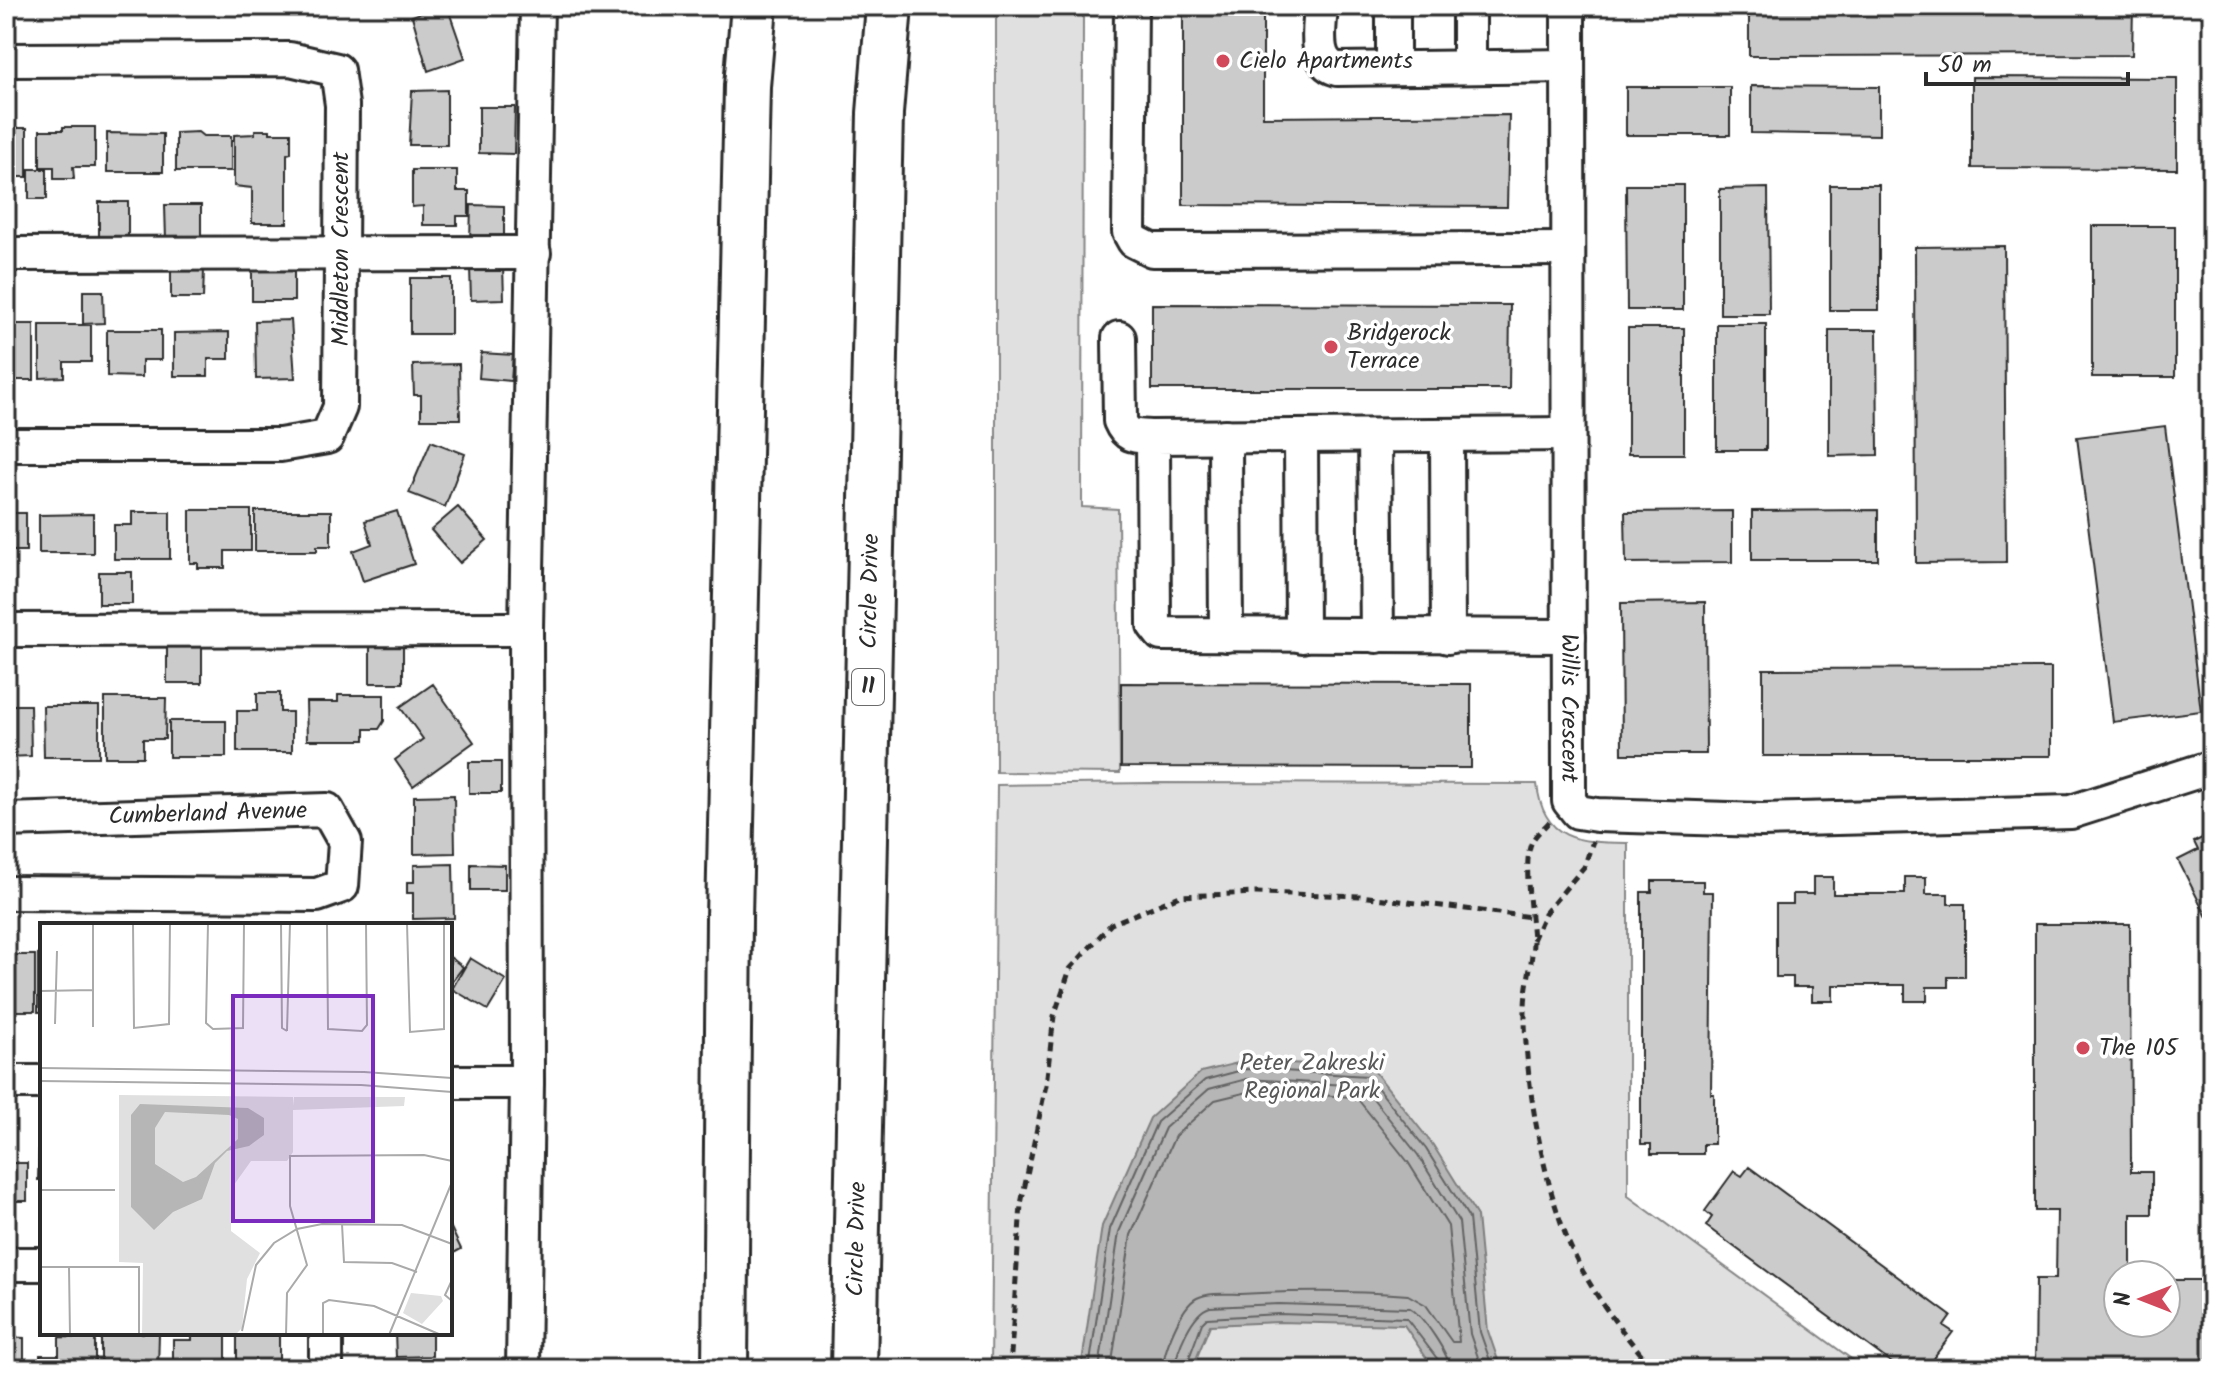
<svg xmlns="http://www.w3.org/2000/svg" width="2218" height="1375" viewBox="0 0 2218 1375" font-family="Kalam,sans-serif">
	<style>
		.green { fill: #e0e0e0; stroke: #868686; stroke-width: 2 }
		.water { fill: #b6b6b6; stroke: #7e7e7e; stroke-width: 2 }
		.lines { fill: none; stroke-linecap: round; stroke-linejoin: round }
		.shore { stroke: #636363; stroke-width: 2 }
		.building { fill: #cbcbcb; stroke: #2b2b2b; stroke-width: 2 }
		.minor-casing { stroke: #2b2b2b; stroke-width: 38 }
		.highway-casing { stroke: #2b2b2b; stroke-width: 50 }
		.path { stroke: #2b2b2b; stroke-width: 5; stroke-dasharray: 8 6; stroke-linecap: butt }
		.minor { stroke: #fff; stroke-width: 32 }
		.highway { stroke: #fff; stroke-width: 44 }
		.poi-dot { fill: #d1495b; stroke: #fff; stroke-width: 3 }
		.labels { text-anchor: middle; dominant-baseline: central; stroke-width: 7; stroke-linejoin: round; paint-order: stroke }
		.shield { fill: #fff; stroke: #6b6b6b; stroke-width: 2 }
		.shield-label { font-size: 22px; font-weight: bold; fill: #2b2b2b }
		.poi-label { font-size: 24px; fill: #2b2b2b; stroke: #fff; text-anchor: start }
		.street-label { font-size: 24px; fill: #2b2b2b; stroke: #fff }
		.park-label { font-size: 24px; fill: #585858; stroke: #fff }
		.inset-road { fill: none; stroke: #aaa; stroke-width: 2 }
		.view { fill: #7b2cbf; fill-opacity: 0.15; stroke: #7b2cbf; stroke-width: 4 }
		.inset-edge { fill: none; stroke: #2b2b2b; stroke-width: 4 }
	</style>
	<rect width="100%" height="100%" fill="#fff"/>
	<filter id="ink" filterUnits="userSpaceOnUse"><feTurbulence type="fractalNoise" baseFrequency=".0125" numOctaves="2"/><feDisplacementMap in="SourceGraphic" scale="16" xChannelSelector="R" yChannelSelector="G"/><feConvolveMatrix kernelMatrix="1 2 1 2 8 2 1 2 1" color-interpolation-filters="sRGB"/></filter>
	<g filter="url(#ink)">
		<path class="green" d="M996 6H1083L1082 507 1118 509 1120 773 996 772Z
			M1152 783 1537 784C1543 842 1580 842 1628 843V1196L1865 1369H991L997 785Z"/>
		<path class="water" d="M1246 1061 1371 1067 1433 1145 1477 1216 1488 1331 1501 1369H1434L1404 1325 1279 1322 1210 1325 1192 1369H1081L1102 1226 1150 1118 1201 1072Z"/>
		<g class="lines">
			<path class="shore" d="M1089 1369 1110 1229 1157 1122 1205 1080 1246 1069 1368 1076 1426 1149 1469 1218 1480 1332 1493 1369
				M1099 1369 1119 1232 1165 1128 1209 1089 1247 1079 1363 1086 1418 1155 1459 1222 1470 1334 1482 1369
				M1111 1369 1131 1235 1175 1136 1215 1100 1248 1092 1356 1097 1408 1162 1448 1226 1459 1342H1452L1426 1305 1408 1295C1353 1291 1296 1291 1240 1294 1227 1294 1210 1292 1197 1298 1181 1306 1163 1351 1163 1369
				M1175 1369C1176 1351 1192 1312 1210 1307L1279 1304 1410 1308C1423 1316 1449 1354 1450 1369
				M1185 1369 1202 1323 1207 1318 1279 1314 1406 1318 1439 1361 1440 1369"/>
		</g>
		<path class="building" d="M440 6H447L465 58 428 71 412 16Z
			M1183 6H1263V117L1509 115 1507 207 1183 205Z
			M1749 6H2133L2132 55 1749 56Z
			M1972 77 2177 78V169L1972 168Z
			M1751 86 1879 87V135L1751 133Z
			M1626 87H1730V135H1626Z
			M447 90V145H409L412 91Z
			M479 107H515L514 154 479 153Z
			M63 127H95V167H73L74 179H54V167H40V130H63Z
			M6 128H27V177H6Z
			M255 130H270V133H291V153L287 154V223H252V188L234 186V135L255 134Z
			M198 132 203 136H231V171H176V133Z
			M107 133 163 134V172H107Z
			M29 169H47V199H29Z
			M412 170H457V191H469V216H457V225H423V206L412 207Z
			M1626 185H1683V310H1627Z
			M1830 185H1879V310H1830Z
			M1768 188 1769 314H1720V189Z
			M99 202H128V236L99 237Z
			M165 205H201V239L166 240Z
			M471 205 504 206V242H470Z
			M2092 226H2175V377H2092Z
			M2004 246 2006 562 1916 563 1915 247Z
			M503 266 504 299 471 300 470 267Z
			M252 267H294V301H252Z
			M171 270H204L203 298H171Z
			M410 278H451V334H410Z
			M83 291H103L104 323 83 324Z
			M1152 304 1510 305 1509 389H1152Z
			M291 320 295 378 256 379 255 321Z
			M6 324H34V380H7Z
			M1717 324H1766V450H1717Z
			M40 325H91V362H64V377L40 378Z
			M1628 328H1684V454H1628Z
			M107 330H161V360H142V377L107 376Z
			M1829 330H1877L1878 455 1829 456Z
			M229 332V359H208V376H174V333Z
			M481 353 513 355 511 381 479 378Z
			M459 364 460 419H421V395H414L413 365Z
			M2165 426 2201 711 2113 722 2077 437Z
			M431 441 465 454 445 507 409 493Z
			M458 507 487 540 460 563 431 530Z
			M190 510H251V551H225V568H198V563H190Z
			M1878 510V560H1752V511Z
			M255 511H331V546H317V551H255Z
			M397 511 414 564 363 581 353 551 372 544 365 521Z
			M1732 511V562L1626 563 1625 512Z
			M132 512H170V559H114V525H132Z
			M6 513H26V551H6Z
			M93 514V553H39V515Z
			M99 572H132V604H99Z
			M1705 602 1706 754H1622L1621 603Z
			M167 646H202V683H167Z
			M370 646H403V683H370Z
			M2051 668V756H1763V669Z
			M1121 683 1471 684V768L1121 767Z
			M433 684 474 742 413 786 395 760 423 739 400 707Z
			M257 693H280V712H292V752H237V711H257Z
			M338 695H384V721L379 729H365V740H307L306 702H338Z
			M105 698H166L165 739H143V757H105Z
			M6 705H30L31 756 6 757Z
			M43 706H99V757H44Z
			M169 721H226V757H169Z
			M469 762H501V793H469Z
			M454 795 455 853 414 854V796Z
			M2212 833V927L2178 860 2198 850 2194 842Z
			M453 864 454 918 413 919V893H407V882H414V865Z
			M471 864 505 865V890H471Z
			M1813 877H1833V894H1905V877H1926V894H1948V904H1965V977H1948V987H1927V1001H1905V985H1833V1001H1812V987H1793V977H1776V904H1793V894H1813Z
			M1652 881H1703V892H1713L1711 1094H1714V1144H1703V1154H1651V1144H1641V892H1652Z
			M2035 924H2130L2131 1172H2152V1214H2131V1275H2118V1323H2166V1280H2212V1369H2035L2036 1279H2056L2057 1211H2035Z
			M38 954H42V1012H38Z
			M6 955H35V1011H6Z
			M450 957 463 967 451 983H450Z
			M470 958 506 980 488 1010 452 989Z
			M39 1143H42V1180H38Z
			M6 1163H27V1201H6Z
			M1749 1167 1951 1316 1944 1326 1953 1332 1925 1369H1900L1706 1226 1712 1217 1705 1211 1734 1171 1742 1176Z
			M450 1226 461 1249 450 1255Z
			M101 1333H159L158 1369H101Z
			M192 1333H226V1369H173V1340H192Z
			M395 1333H432V1356L396 1357Z
			M237 1335H279V1369H237Z
			M6 1337 24 1338V1369H6Z
			M59 1337 95 1338V1369H40V1355H59Z"/>
		<g class="lines">
			<g class="minor-casing">
				<g id="minor">
					<path d="M1131 6 1129 232 1134 241 1152 250 1568 249"/>
					<path d="M1321 6C1320 27 1312 62 1337 69L1568 66"/>
					<path d="M1393 6V68"/>
					<path id="s1" d="M1568 6 1569 801 1578 812 1597 815 1762 820 2071 812 2212 767"/>
					<path d="M6 60 290 59 337 70 342 105 340 407 327 437 280 445H6"/>
					<path d="M1469 67V6"/>
					<path d="M6 254 534 253"/>
					<path d="M1119 338 1120 421C1127 438 1136 436 1153 437"/>
					<path d="M1568 434 1153 437 1154 625 1161 634 1569 636"/>
					<path d="M1447 435 1448 637"/>
					<path d="M1225 436 1226 635"/>
					<path d="M1301 436 1302 636"/>
					<path d="M1375 436 1377 636"/>
					<path d="M6 630 526 629"/>
					<path id="s2" d="M6 820 327 810 345 842 342 886 317 895 6 893"/>
					<path d="M6 1082H42"/>
					<path d="M450 1082H527"/>
					<path d="M6 1264H42"/>
					<path d="M326 1369V1333"/>
					<path d="M523 1369 527 1082 526 629 537 6"/>
				</g>
			</g>
			<g class="highway-casing">
				<g id="highway">
					<path d="M725 1369 729 918 747 86 754 6"/>
					<path id="s3" d="M854 1369 880 113 889 6"/>
				</g>
			</g>
			<path class="path" d="M1549 822C1544 828 1537 833 1533 840 1521 857 1533 921 1533 943 1532 965 1525 987 1525 1009 1524 1077 1544 1193 1574 1254 1594 1296 1623 1334 1654 1369
				M1533 940 1545 913 1584 867 1593 841
				M1010 1369 1021 1204 1046 1085 1054 1016 1070 969 1111 924 1180 896 1257 893 1360 896 1531 917"/>
			<use href="#minor" class="minor"/>
			<use href="#highway" class="highway"/>
		</g>
	</g>
	<g class="poi-dot">
		<circle cx="1223" cy="61" r="8"/>
		<circle cx="1331" cy="347" r="8"/>
		<circle cx="2083" cy="1048" r="8"/>
	</g>
	<g class="labels">
		<rect class="shield" x="852" y="669" width="32" height="36" rx="6"/>
		<g class="shield-label">
			<text x="868" y="687">11</text>
		</g>
		<g class="poi-label">
			<text x="1239" y="61">Cielo Apartments</text>
			<text x="1347" y="333">Bridgerock<tspan x="1347" dy="28">Terrace</tspan></text>
			<text x="2099" y="1048">The 105</text>
		</g>
		<g class="street-label">
			<text transform="translate(341 249) rotate(-90)">Middleton Crescent</text>
			<text stroke="none"><textPath href="#s3" startOffset="778">Circle Drive</textPath></text>
			<text stroke="none"><textPath href="#s1" startOffset="702">Willis Crescent</textPath></text>
			<text stroke="none"><textPath href="#s2" startOffset="202">Cumberland Avenue</textPath></text>
			<text stroke="none"><textPath href="#s3" startOffset="130">Circle Drive</textPath></text>
		</g>
		<g class="park-label">
			<text x="1312" y="1063">Peter Zakreski<tspan x="1312" dy="28">Regional Park</tspan></text>
		</g>
	</g>
	<g transform="translate(40 923)">
		<rect width="412" height="412" fill="#fff"/>
		<path d="M79 172 253 174V183L254 174H365L364 183 253 187V229L247 238H211L191 266V308L220 330 207 356 202 405 195 412H102L103 340 79 339ZM371 370 401 373 403 378 382 401 363 390Z" fill="#e0e0e0"/>
		<path d="M100 181 208 185 224 195V212L209 223 187 228 175 240 162 276 133 289 114 307 91 284V192ZM125 189 189 192 198 196V216L156 254 143 259 115 241V205Z" fill="#b6b6b6" fill-rule="evenodd"/>
		<path class="inset-road" d="M93 0 94 105 129 101 130 0M168 0 166 100 173 106 203 105 204 0M241 0 242 105 247 108M287 0 288 106 322 108 327 102 326 0M367 0 370 109 404 106V0M0 68 53 67M15 101 17 28M53 104V0M247 108 250 0M0 145 324 149 412 155M0 158 321 162 412 169M0 282V267H75M0 284V344M302 301 304 339 352 340 377 349M0 344H99V412M29 344 30 412M412 357 405 372 412 378M202 408 216 342 234 320 257 306 282 301 362 302 412 321M246 412 247 370 267 342 250 283V233L384 232 412 238M283 412V380L289 377 334 383 401 412M349 412 412 259"/>
		<path class="view" d="M193 73H333V298H193Z"/>
		<rect width="412" height="412" class="inset-edge"/>
	</g>
	<rect width="2218" height="1375" fill="none" stroke="#fff" stroke-width="32"/>
	<rect x="16" y="16" width="2186" height="1343" fill="none" stroke="#2b2b2b" stroke-width="3" filter="url(#ink)"/>
	<g transform="translate(2142 1299) rotate(270)"><circle r="38" fill="#ffffff" stroke="#aaaaaa" stroke-width="2"/>
	<path d="M0-6L14 30L0 20L-14 30Z" fill="#d1495b"/>
	<text y="-12" font-size="22" font-weight="bold" text-anchor="middle" fill="#2b2b2b">N</text>
	</g>
	<path d="M1926 72v12h202v-12" fill="none" stroke="#2b2b2b" stroke-width="4"/>
	<text x="1938" y="72" font-size="24" fill="#2b2b2b" stroke="#ffffff" stroke-width="6" paint-order="stroke">50 m</text>
</svg>
